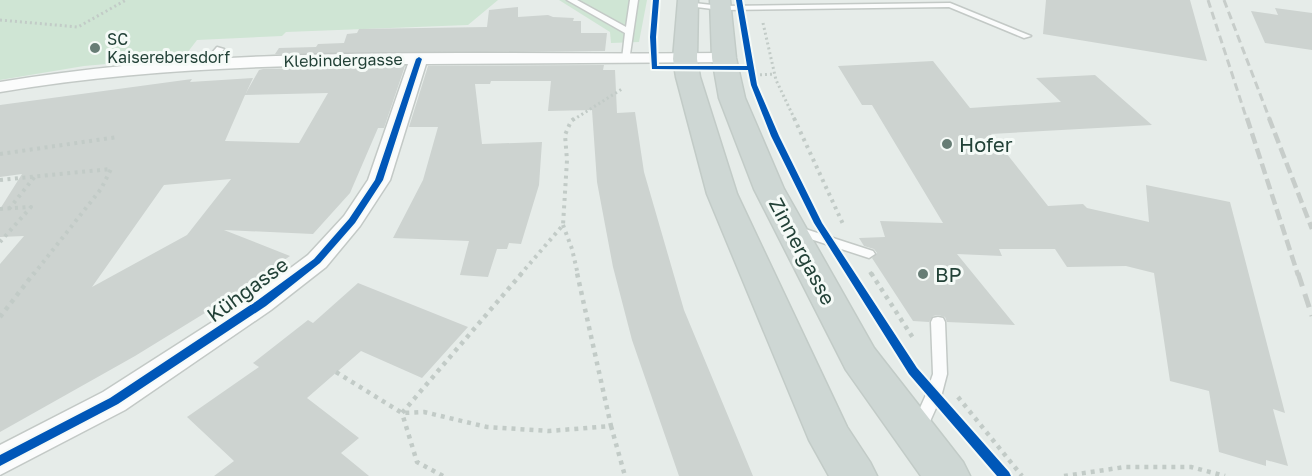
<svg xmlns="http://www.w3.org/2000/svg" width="1312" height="476" viewBox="0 0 1312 476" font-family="'Golos Text',sans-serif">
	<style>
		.green { fill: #cfe5d4 }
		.building { fill: #cdd3d0; fill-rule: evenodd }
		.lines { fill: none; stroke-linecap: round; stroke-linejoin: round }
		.service-casing { stroke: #c3c9c6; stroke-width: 3 }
		.minor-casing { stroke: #c3c9c6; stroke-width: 3 }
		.primary-casing { stroke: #c2cbc7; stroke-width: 3 }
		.path-far2 { stroke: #c2cbc7; stroke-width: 3; stroke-dasharray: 2 3; stroke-linecap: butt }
		.path-far1 { stroke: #c2cbc7; stroke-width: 4; stroke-dasharray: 3 4.5; stroke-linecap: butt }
		.path { stroke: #c2cbc7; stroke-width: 4.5; stroke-dasharray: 4 5; stroke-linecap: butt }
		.service { fill: #fbfcfc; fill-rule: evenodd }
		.minor { fill: #fbfcfc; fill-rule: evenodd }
		.primary { fill: #ced7d4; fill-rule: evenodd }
		.rail-far2 { stroke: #c7cdca; stroke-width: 3; stroke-dasharray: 8 4.5; stroke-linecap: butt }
		.rail-far1 { stroke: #c7cdca; stroke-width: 4.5; stroke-dasharray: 11 5; stroke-linecap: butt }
		.rail { stroke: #c7cdca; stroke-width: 5; stroke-dasharray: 14 8; stroke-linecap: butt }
		.cycleway-casing { stroke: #f5faf7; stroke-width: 4 }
		.cycleway { fill: #0057b8; fill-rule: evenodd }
		.poi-dot { fill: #677d75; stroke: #f5faf7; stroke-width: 2 }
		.labels { text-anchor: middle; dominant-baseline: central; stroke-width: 6; stroke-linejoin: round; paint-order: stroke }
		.far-poi-label { font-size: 16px; fill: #224137; stroke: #f5faf7; text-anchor: start }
		.far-street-label { font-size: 16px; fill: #224137; stroke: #f5faf7 }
		.poi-label { font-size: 20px; fill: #224137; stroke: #f5faf7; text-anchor: start }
		.street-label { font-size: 20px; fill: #224137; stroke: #f5faf7 }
	</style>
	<rect width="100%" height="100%" fill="#e6ece9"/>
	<path class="green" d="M0 0H498L468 25 286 32 282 36 197 40 184 57 84 66 0 80Z
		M559 0H647L639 42 611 43 610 32Z"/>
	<path class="building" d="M1046 0H1190L1207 61 1043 34Z
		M518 7V17L548 15 553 17 574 18 573 21H581V33H607L605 51 275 54 279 48 316 47 318 44 344 43 347 34 357 33 359 29 487 27 489 10Z
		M1275 8 1312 13V50L1265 43 1251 11 1278 15Z
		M933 61 970 108 1061 102 1036 78 1095 75 1152 125 991 134 1048 206 1083 204 1087 208 1149 222 1146 185 1230 202 1285 413 1273 409 1288 466 1266 460V466L1219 452 1209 391 1170 381 1154 273 1126 266 1067 267 1055 249H999L1002 256 957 254 1015 325 947 322 945 317 938 315 933 316 929 322 913 321 872 258 877 253 874 249 864 246 859 238 885 237 880 221 943 223 872 105H862L838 66Z
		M604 65 603 70H615L617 113 635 112 644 172 684 310 753 476H679L632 340 613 267 597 182 592 110 548 111 551 81H491L490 84H475L482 144 542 142 539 185 521 244 509 243 507 249H497L488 277 460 275 469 241 393 238 423 180 438 127H409L428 66Z
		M405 66 384 128H378L350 193 313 234 224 230 290 256 231 297 135 356 0 432V264L24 236 0 237V209L22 174 0 177V105L192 79 190 82 253 78 246 93 259 70 263 69ZM328 93 299 143 225 141 245 95ZM231 179 187 235 92 287 164 185Z
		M358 283 468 327 422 378 361 351 307 398 359 438 341 453 369 476H214L234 461 187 417 259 367 253 363 308 320 313 323Z"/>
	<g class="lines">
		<g class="service-casing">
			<path id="service" d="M567 0H577L626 27 630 0H638L629 61 622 59 625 33Z
				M685 2 721 6 950 3 1031 36 1024 38 949 7 721 10 688 6H685Z
				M217 47 224 49 210 66H204V62Z
				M796 226 873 251 875 254 869 258 792 233 790 230Z
				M938 317 943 318 945 322 947 374 941 397 927 428 925 433 919 435 913 433 911 428 925 397 933 374 931 322 933 318Z"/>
		</g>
		<g class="minor-casing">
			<path id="minor" d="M724 53 730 54 733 58 730 62 426 64 390 180 360 226 326 267 271 310 125 410 0 475V445L103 392 253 296 308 255 344 216 368 180 408 64C272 65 135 69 0 92V82C239 42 483 56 724 53Z"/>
		</g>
		<g class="primary-casing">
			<path id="primary" d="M678 0H698L697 59 700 77 737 194 847 427 870 462 877 476H829L809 440 707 194 676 77 673 59Z
				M710 0H730L736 58 745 98 784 189 874 348 963 462 970 476H921L846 370 754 189 719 98 712 58Z"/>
		</g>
		<path class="path-far2" d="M0 20 78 27 126 0
			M763 23 776 80 795 120
			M755 75 775 74
			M573 120 622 89"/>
		<path class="path-far1" d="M794 118 843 224
			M0 154 118 137
			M0 180 111 169 101 189 33 275
			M0 209 31 207 0 242
			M9 209 36 175
			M563 225 572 249 578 275
			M870 272 872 275
			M520 275 563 225 567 160 565 135 571 121 575 118"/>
		<path class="path" d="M871 273 915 341
			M0 317 34 273
			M336 372 402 413 424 412 487 427 549 431 611 426 577 273
			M958 397 1022 476
			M611 426 625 476
			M443 476 417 462 402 413 522 273
			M1064 476 1125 467H1191L1225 476"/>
		<use href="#service" class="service"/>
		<use href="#minor" class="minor"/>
		<use href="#primary" class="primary"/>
		<path class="rail-far2" d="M1208 0 1247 120
			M1224 0 1270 120"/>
		<path class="rail-far1" d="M1247 118 1298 275
			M1269 118 1312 229"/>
		<path class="rail" d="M1298 273 1312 316"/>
		<g class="cycleway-casing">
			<path id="cycleway" d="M653 0H659L656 37 657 66H747L736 0H742L757 85 779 136 822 223 917 368 1009 472 1011 476H997L909 374 814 223 771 136 751 85 748 70 652 69 650 37Z
				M419 57 422 59 383 180 355 223 320 263 266 306 118 404 0 466V455L110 398 258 300 314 259 349 219 375 180 416 59Z"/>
		</g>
		<use href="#cycleway" class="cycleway"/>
	</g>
	<g class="poi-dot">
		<circle cx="95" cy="48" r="6"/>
		<circle cx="947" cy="144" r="6"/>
		<circle cx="923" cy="274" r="6"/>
	</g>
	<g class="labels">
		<g class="far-poi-label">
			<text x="107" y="39">SC<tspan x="107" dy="18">Kaiserebersdorf</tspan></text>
		</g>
		<g class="far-street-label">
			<text transform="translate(343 60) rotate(-1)">Klebindergasse</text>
		</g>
		<g class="poi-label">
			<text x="959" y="144">Hofer</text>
			<text x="935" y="274">BP</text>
		</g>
		<g class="street-label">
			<text transform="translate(803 251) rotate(62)">Zinnergasse</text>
			<text transform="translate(247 289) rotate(-36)">Kühgasse</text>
		</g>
	</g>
</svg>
